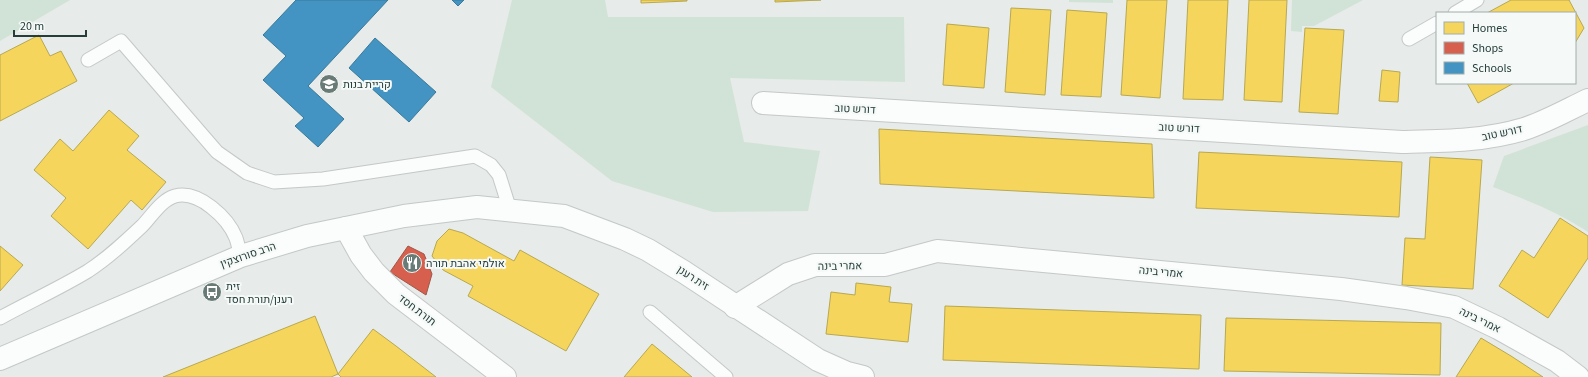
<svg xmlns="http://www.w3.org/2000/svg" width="1588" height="377" viewBox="0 0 1588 377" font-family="'Source Sans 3',Heebo,sans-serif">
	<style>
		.green { fill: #d1e3d7 }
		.homes { fill: #f6d55c; stroke: #b7a852 }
		.shops { fill: #d6604d; stroke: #a15647 }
		.schools { fill: #4393c3; stroke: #3a7a9a }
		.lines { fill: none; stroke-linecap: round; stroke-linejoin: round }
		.lane-casing { stroke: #c4c8c6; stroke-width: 15 }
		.street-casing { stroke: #c4c8c6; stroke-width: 24 }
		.secondary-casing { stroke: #c3c9c6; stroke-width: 24 }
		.lane { stroke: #fbfcfc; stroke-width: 13 }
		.street { stroke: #fbfcfc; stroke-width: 22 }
		.secondary { stroke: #fbfcfc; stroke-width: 22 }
		.labels { text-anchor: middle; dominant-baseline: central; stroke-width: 4; stroke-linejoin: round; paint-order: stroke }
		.poi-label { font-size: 11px; fill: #253e39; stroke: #f5f9f8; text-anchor: start }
		.street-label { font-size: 11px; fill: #253e39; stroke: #f5f9f8 }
	</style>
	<rect width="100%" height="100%" fill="#e7ebe9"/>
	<path class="green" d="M0 0H70L0 41Z
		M512 0H605L608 17H904L905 82 730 78 744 142 820 151 808 211 713 212 612 181 491 87Z
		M1069 0H1113V3L1069 2Z
		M1292 0H1363L1314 26H1302V32L1291 31Z
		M1588 125V232C1556 211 1529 201 1493 187L1504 156Z"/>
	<path class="homes" d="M641 0H687V1L641 3Z
		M775 0H821L775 2Z
		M1127 0H1167L1160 98 1121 95Z
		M1188 0H1228L1223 100 1183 99Z
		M1249 0H1287L1282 102 1244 100Z
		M1511 0H1569L1584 28 1575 43V13H1487Z
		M1011 8 1051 10 1045 95 1005 92Z
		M1067 10 1107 13 1101 97 1061 95Z
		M947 24 989 28 984 88 943 85Z
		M1305 28 1344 30 1338 114 1299 112Z
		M39 35 50 56 61 51 77 81 0 121V55Z
		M1382 70 1400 72 1398 102 1379 101Z
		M1467 83H1514L1478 103Z
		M109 110 139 136 127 150 166 182 142 210 131 200 88 249 51 216 66 198 34 170 60 139 73 151Z
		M879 129 1152 144 1154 198 880 184Z
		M1199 152 1402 162 1399 217 1196 208Z
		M1430 157 1482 160 1473 289 1402 285 1405 238 1425 239Z
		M1560 218 1588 236V258L1548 318 1499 286 1522 250 1534 258Z
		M449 229 463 233 514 261 520 250 599 294 566 351 468 296 473 286 443 270 432 256 437 241Z
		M0 246 23 265 0 291Z
		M856 283 891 287 889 302 912 304 908 342 826 334 831 292 855 295Z
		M945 306 1201 315 1199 369 943 360Z
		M315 316 338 374 331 377H163Z
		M1226 318 1441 323 1440 375 1224 371Z
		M373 329 396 346 436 377H341L338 374Z
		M1481 338 1511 356 1543 377H1456Z
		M652 344 692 377H624Z"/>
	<path class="shops" d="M408 246 424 254 432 274 426 295 390 272Z"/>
	<path class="schools" d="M296 0H388L308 86 344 119 318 147 295 126 304 118 263 80 286 56 263 35Z
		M452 0H464L458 6Z
		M375 38 436 92 409 122 349 68Z"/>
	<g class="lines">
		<g class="lane-casing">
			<path id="lane" d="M1455 13 1477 0
				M1409 39 1437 23
				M88 60 121 41 217 152 247 173 274 182 323 179 475 156 491 165 499 175 510 210
				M650 312 726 377
				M0 318C29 302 60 288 88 271 108 258 125 242 142 226 151 217 161 200 175 196 199 190 228 218 236 238 238 244 239 250 241 256"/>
		</g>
		<g class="street-casing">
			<path id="street" d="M763 103 1402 142C1443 141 1484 141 1524 129 1546 122 1567 110 1588 100
				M346 228 361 255 374 272 396 294 505 377
				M735 307 788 274 815 265H885L937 251 1341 289 1406 298 1454 307 1498 328 1557 361 1578 377"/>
		</g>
		<g class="secondary-casing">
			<path id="secondary" d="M0 359 241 256 307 236 404 216 477 207 564 216 625 239 648 250 684 272 818 360 847 373 863 377"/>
		</g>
		<use href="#lane" class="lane"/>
		<use href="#street" class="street"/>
		<use href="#secondary" class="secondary"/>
	</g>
	<defs>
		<g id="school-disc" transform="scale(1)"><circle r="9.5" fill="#697b77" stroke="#f5f9f8"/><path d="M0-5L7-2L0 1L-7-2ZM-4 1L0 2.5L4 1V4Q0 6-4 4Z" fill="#fff"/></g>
		<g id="restaurant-disc" transform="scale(1)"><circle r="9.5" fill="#697b77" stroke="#f5f9f8"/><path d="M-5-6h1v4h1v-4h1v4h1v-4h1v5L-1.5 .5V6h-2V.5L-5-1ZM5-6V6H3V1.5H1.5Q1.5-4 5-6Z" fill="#fff"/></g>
		<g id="bus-disc" transform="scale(1)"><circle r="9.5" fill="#697b77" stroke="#f5f9f8"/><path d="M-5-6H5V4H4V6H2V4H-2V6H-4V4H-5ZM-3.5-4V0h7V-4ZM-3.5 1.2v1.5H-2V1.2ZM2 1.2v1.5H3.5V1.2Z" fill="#fff"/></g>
	</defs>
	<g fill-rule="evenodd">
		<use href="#school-disc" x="329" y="84"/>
		<use href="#restaurant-disc" x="412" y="263"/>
		<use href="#bus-disc" x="212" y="292"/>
	</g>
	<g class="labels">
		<g class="poi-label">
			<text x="343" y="84">קריית בנות</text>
			<text x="426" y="263">אולמי אהבת תורה</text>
			<text x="226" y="286">זית<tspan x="226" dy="13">רענן/תורת חסד</tspan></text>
		</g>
		<g class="street-label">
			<text transform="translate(855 109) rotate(3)">דורש טוב</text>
			<text transform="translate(1179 128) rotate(3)">דורש טוב</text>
			<text transform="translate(1502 133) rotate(-12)">דורש טוב</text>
			<text transform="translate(248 255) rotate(-19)">הרב סורוצקין</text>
			<text transform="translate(840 266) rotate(-1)">אמרי בינה</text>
			<text transform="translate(1161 272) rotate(5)">אמרי בינה</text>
			<text transform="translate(693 278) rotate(33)">זית רענן</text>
			<text transform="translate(417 310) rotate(37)">תורת חסד</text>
			<text transform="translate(1480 320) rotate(26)">אמרי בינה</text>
		</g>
	</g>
	<rect x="1436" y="12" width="140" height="72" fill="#f5f9f8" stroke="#a2aeac"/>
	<rect x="1444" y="22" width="20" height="12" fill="#f6d55c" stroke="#a2aeac"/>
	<text x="1472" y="32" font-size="12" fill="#253e39">Homes</text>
	<rect x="1444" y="42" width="20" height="12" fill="#d6604d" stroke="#a2aeac"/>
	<text x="1472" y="52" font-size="12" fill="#253e39">Shops</text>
	<rect x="1444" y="62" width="20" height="12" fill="#4393c3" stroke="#a2aeac"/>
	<text x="1472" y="72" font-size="12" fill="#253e39">Schools</text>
	<path d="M14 30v6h72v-6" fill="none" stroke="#253e39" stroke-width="2"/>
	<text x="20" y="30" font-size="12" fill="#253e39" stroke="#f5f9f8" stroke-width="3" paint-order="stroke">20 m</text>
</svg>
